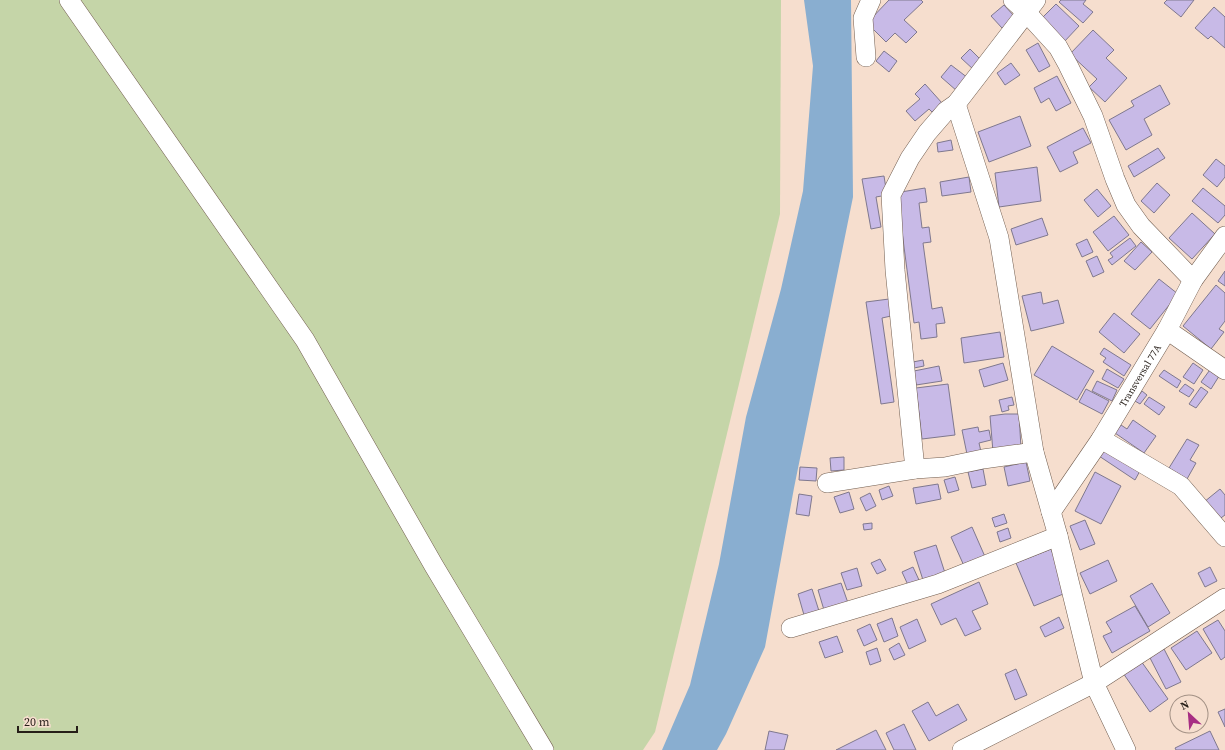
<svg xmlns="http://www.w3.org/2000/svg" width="1225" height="750" viewBox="0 0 1225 750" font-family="'Source Serif 4',serif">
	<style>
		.green { fill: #c5d5a8 }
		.water { fill: #89aed0 }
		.building { fill: #c8bae7; stroke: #7f788e }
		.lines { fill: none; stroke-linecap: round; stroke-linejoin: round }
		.street-casing { stroke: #725e50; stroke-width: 20 }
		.street { stroke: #fff; stroke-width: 19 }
		.labels { text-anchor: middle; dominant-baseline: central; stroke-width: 4; stroke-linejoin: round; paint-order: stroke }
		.street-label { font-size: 10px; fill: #261e18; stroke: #f6dece }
	</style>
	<rect width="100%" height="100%" fill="#f6dece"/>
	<path class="green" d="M0 0H781L780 214 655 732 643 750H0Z"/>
	<path class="water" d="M804 0H851L853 197 794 488 765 647 726 734 717 750H662L690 685 719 564 746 417 781 289 803 191 813 66Z"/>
	<path class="building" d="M889 0H921L923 2 904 20 917 32 906 43 895 33 886 42 867 23Z
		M1061 0H1086L1083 4 1093 12 1083 23 1059 2Z
		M1167 0H1194L1181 17 1164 3Z
		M1056 4 1079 26 1063 43 1040 20Z
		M1004 5 1014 16 1002 28 991 16Z
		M1214 7 1225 17V48L1211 36 1208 39 1195 28Z
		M1093 30 1114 50 1106 58 1127 78 1105 102 1089 87 1097 79 1070 54Z
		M1038 43 1050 66 1039 72 1026 50Z
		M970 49 982 61 974 70 961 58Z
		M884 51 897 61 889 72 876 61Z
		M1011 63 1020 75 1005 85 997 73Z
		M951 65 968 78 957 91 941 77Z
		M1057 76 1071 103 1056 111 1049 98 1041 103 1034 88Z
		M925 84 942 103 932 112 929 109 915 121 906 111 920 99 915 94Z
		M1160 85 1170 104 1144 119 1152 135 1126 150 1109 120 1134 106 1131 101Z
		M1020 116 1031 146 989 162 978 132Z
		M1083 128 1091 143 1073 152 1078 163 1060 172 1047 147Z
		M951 140 953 150 938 152 937 143Z
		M1158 148 1165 158 1134 177 1128 166Z
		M1216 159 1225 166V177L1217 187 1203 175Z
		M1037 167 1041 201 999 207 995 173Z
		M884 176 887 195 876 197 881 227 871 229 862 179Z
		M969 177 971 192 942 196 940 182Z
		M1157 183 1170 195 1154 213 1141 201Z
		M925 188 927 202 919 203 922 228 929 227 931 242 923 243 932 309 942 307 945 323 936 324 937 337 921 339 919 322 914 323 901 224 895 193Z
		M1203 188 1225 206V215L1218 223 1192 201Z
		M1097 189 1111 206 1098 217 1084 200Z
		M1192 213 1215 234 1192 259 1169 238Z
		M1114 216 1129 235 1108 251 1093 232Z
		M1042 218 1048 235 1016 245 1011 229Z
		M1130 238 1136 246 1112 265 1108 260 1113 257 1110 253Z
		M1087 239 1093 252 1082 257 1076 244Z
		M1141 242 1152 252 1135 270 1124 261Z
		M1097 256 1104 272 1093 277 1086 261Z
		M1225 271V286L1218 281Z
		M1159 279 1178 294 1150 329 1131 314Z
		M1216 285 1225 293V321L1219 329 1224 332 1211 349 1183 326Z
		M1041 292 1043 304 1058 300 1064 323 1031 331 1022 296Z
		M889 299 891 316 882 318 894 402 881 404 866 302Z
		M1114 313 1140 334 1124 353 1099 332Z
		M1000 332 1004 357 964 363 961 338Z
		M1052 346 1094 371 1077 400 1034 375Z
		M1104 348 1131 365 1124 376 1103 362 1106 358 1100 354Z
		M923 360 924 366 914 368 913 362Z
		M1003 363 1008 380 984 387 979 370Z
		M1193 363 1203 370 1194 384 1183 377Z
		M939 366 942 381 916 385 914 371Z
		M1212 367 1221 373 1211 389 1201 382Z
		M1107 369 1124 379 1118 388 1102 379Z
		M1164 370 1181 381 1177 388 1159 376Z
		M1097 381 1117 390 1112 401 1092 391Z
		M948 384 955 435 922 439 916 388Z
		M1185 384 1194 390 1189 397 1179 391Z
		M1201 387 1208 392 1196 408 1189 404Z
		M1086 389 1109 401 1102 414 1079 402Z
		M1142 391 1147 395 1140 404 1135 401Z
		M1012 397 1014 405 1008 406 1009 410 1002 412 999 400Z
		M1149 397 1165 407 1159 415 1144 404Z
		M1005 414H1019L1021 448 993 452 990 416Z
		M1133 420 1156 436 1144 453 1115 433 1121 425 1127 429Z
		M978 427 979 432 989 430 991 440 979 443 982 456 968 459 962 430Z
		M1187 439 1199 445 1190 460 1196 463 1187 479 1169 468Z
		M1103 444 1141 469 1135 480 1096 454Z
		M844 457V470L831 471 830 458Z
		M1026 462 1030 481 1008 486 1004 467Z
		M800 467 817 468 816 481 799 480Z
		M983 469 986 485 972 488 968 472Z
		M1095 472 1121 486 1101 524 1075 511Z
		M955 477 959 490 948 493 944 480Z
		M938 484 941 499 916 504 913 488Z
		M889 486 893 496 882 500 879 490Z
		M1220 489 1225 495V515L1218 520 1204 502Z
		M849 492 854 509 840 513 834 497Z
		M870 493 876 506 866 511 860 498Z
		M799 494 812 496 809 516 796 514Z
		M1004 514 1007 523 995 527 992 518Z
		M1085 520 1095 544 1080 550 1070 526Z
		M872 523V529L864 530 863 524Z
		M972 527 986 559 965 568 951 537Z
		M1008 528 1011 538 1000 542 997 532Z
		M936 545 945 573 923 580 914 552Z
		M1051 549 1068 592 1034 606 1016 563Z
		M880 559 886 570 877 574 871 563Z
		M1108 560 1117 581 1090 594 1080 573Z
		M913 567 919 580 908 585 902 572Z
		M1210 567 1217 581 1205 587 1198 573Z
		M857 568 862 586 847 590 841 573Z
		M979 582 988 604 972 611 981 629 965 636 956 618 941 625 931 604Z
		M841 583 848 603 824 610 818 590Z
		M1152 583 1170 613 1148 627 1130 596Z
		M812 589 819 611 804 615 798 594Z
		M1135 606 1150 631 1112 653 1103 636 1112 632 1106 622Z
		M1059 617 1064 628 1045 637 1040 627Z
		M892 618 898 636 884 642 877 624Z
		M917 619 926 641 909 649 900 627Z
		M1218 620 1225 631V657L1221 660 1203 629Z
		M870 624 877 640 864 646 857 630Z
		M1197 631 1212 653 1186 670 1171 648Z
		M837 636 843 652 825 658 819 642Z
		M899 643 905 655 894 660 889 649Z
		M877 648 881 661 870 665 866 652Z
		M1164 649 1181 682 1166 689 1149 656Z
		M1141 661 1168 699 1150 712 1123 673Z
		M1016 669 1027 695 1015 700 1005 674Z
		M928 702 936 716 958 704 967 720 929 741 912 711Z
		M1225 709V727L1218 712Z
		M904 724 916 750H894L886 733Z
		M876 730 886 750H836Z
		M769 731 788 735 784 750H765Z
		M1210 731 1219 750H1176L1175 748Z"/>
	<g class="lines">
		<g class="street-casing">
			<g id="street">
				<path d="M69 0 305 340 434 566 544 750"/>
				<path d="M1013 0 1026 12 1058 47 1068 65 1093 116 1115 179 1126 205 1141 226 1193 280"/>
				<path d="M866 57 863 18 871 0"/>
				<path d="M956 104 999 238 1034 452 1058 536 1094 683 1126 750"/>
				<path d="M1167 330 1225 370"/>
				<path d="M1101 439 1181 486 1225 537"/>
				<path d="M915 469 895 270 891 195 910 158 927 133 946 111 956 104 1036 0"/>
				<path d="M827 483 915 469 945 467 983 459 1034 452"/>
				<path id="s1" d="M1051 512 1101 439 1167 330 1193 280 1225 236"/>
				<path d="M791 628 938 584 1058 536"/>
				<path d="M962 750 1094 683 1225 598"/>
			</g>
		</g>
		<use href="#street" class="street"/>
	</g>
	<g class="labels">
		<g class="street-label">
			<text stroke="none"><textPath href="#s1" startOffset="163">Transversal 77A</textPath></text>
		</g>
	</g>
	<g transform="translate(1189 714) rotate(334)"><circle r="19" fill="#f6dece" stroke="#a39185"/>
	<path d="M0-3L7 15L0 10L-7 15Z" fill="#a72e83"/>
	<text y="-6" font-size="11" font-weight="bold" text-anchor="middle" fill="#261e18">N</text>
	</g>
	<path d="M18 726v6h59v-6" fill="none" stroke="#261e18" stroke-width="2"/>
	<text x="24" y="726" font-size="12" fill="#261e18" stroke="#f6dece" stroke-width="3" paint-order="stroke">20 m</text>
</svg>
